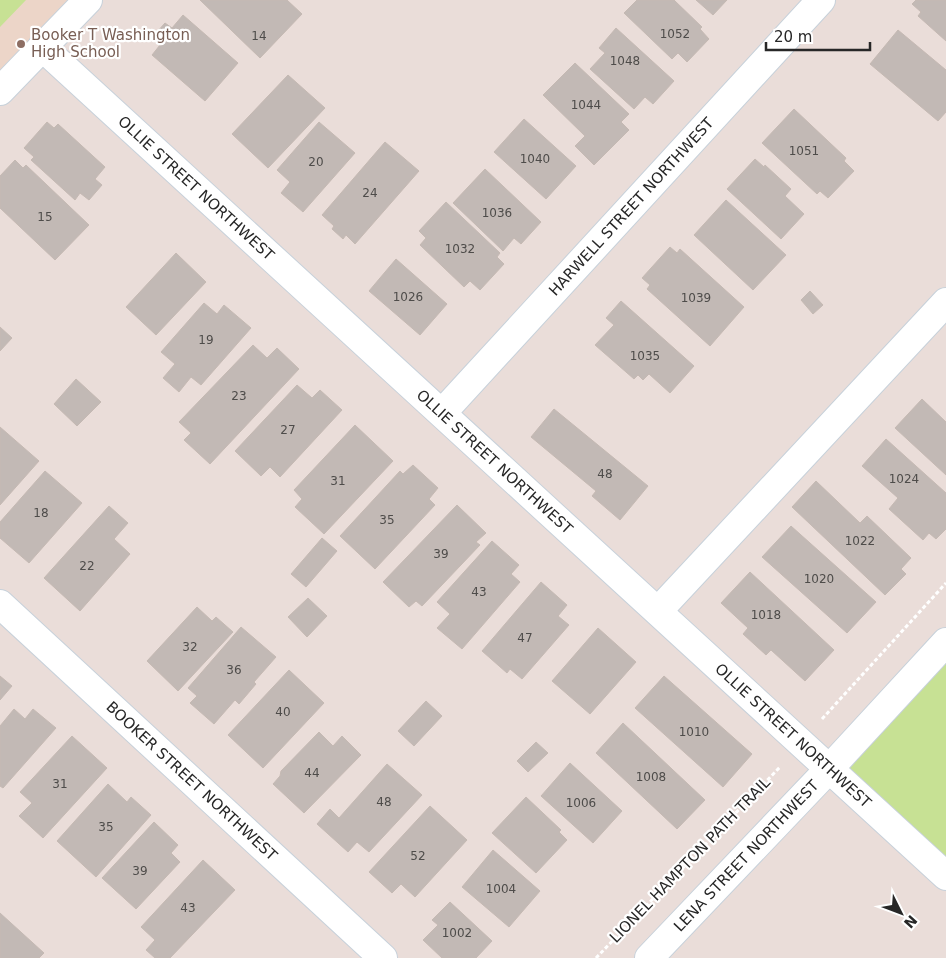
<svg xmlns="http://www.w3.org/2000/svg" width="946" height="958" viewBox="0 0 946 958" font-family="'DejaVu Sans',sans-serif">
	<style>
		.education { fill: #ecd5c8 }
		.green { fill: #c7e194 }
		.building { fill: #c2b9b5; stroke: #c5b9b3 }
		.lines { fill: none; stroke-linecap: round; stroke-linejoin: round }
		.street-casing { stroke: #c7d1da; stroke-width: 30 }
		.secondary-casing { stroke: #c7d1da; stroke-width: 30 }
		.path { stroke: #fff; stroke-width: 3; stroke-dasharray: 4 2.5; stroke-linecap: butt }
		.street { stroke: #fff; stroke-width: 28 }
		.secondary { stroke: #fff; stroke-width: 28 }
		.education-dot { fill: #8d6e63; stroke: #fff; stroke-width: 2 }
		.labels { text-anchor: middle; dominant-baseline: central; stroke-width: 4.5; stroke-linejoin: round; paint-order: stroke }
		.number-label { font-size: 12px; fill: #4e4c4a }
		.education-label { font-size: 15px; fill: #785e54; stroke: #fff; text-anchor: start }
		.street-label { font-size: 15px; fill: #272727; stroke: #fff }
	</style>
	<rect width="100%" height="100%" fill="#eaddd9"/>
	<path class="education" d="M0 0H86L0 87Z"/>
	<path class="green" d="M0 0H26L0 27Z
		M946 657V880L833 778Z"/>
	<path class="building" d="M200 0H287L302 14 260 58Z
		M637 0H674L702 27 700 29 709 39 687 62 678 53 672 59 624 13Z
		M696 0H727L713 15Z
		M916 0H946V41L918 16 921 12 912 4Z
		M183 15 238 63 205 101 152 55 164 40 156 33 165 23 172 28Z
		M616 28 674 81 653 104 645 97 634 109 590 69 605 53 599 48Z
		M898 30 946 70V112L938 121 870 64Z
		M575 63 629 114 621 122 629 130 594 165 575 146 585 136 543 95Z
		M288 75 325 108 268 168 232 134Z
		M794 109 846 158 844 161 854 171 828 198 820 191 817 194 762 143Z
		M524 119 576 166 546 199 494 152Z
		M47 122 54 128 58 124 105 167 95 179 102 185 89 200 80 193 75 200 31 160 34 157 24 148Z
		M319 122 355 153 303 212 281 193 290 182 277 170Z
		M385 142 419 171 355 244 346 235 343 239 332 229 334 226 322 215Z
		M755 159 764 167 765 165 791 189 785 196 804 214 781 239 727 189Z
		M15 160 23 168 26 165 89 225 55 260 0 208V176Z
		M485 169 541 222 521 244 514 238 503 251 453 203Z
		M726 200 786 255 753 290 694 235Z
		M446 202 500 253 497 257 504 264 480 290 470 281 464 287 420 245 426 238 419 231Z
		M670 247 677 253 680 249 744 307 710 346 647 289 650 285 642 278Z
		M176 253 206 282 156 335 126 307Z
		M396 259 447 304 420 335 369 291Z
		M810 291 823 305 813 314 801 300Z
		M621 301 694 366 670 393 649 374 643 380 638 375 634 379 595 345 614 325 606 318Z
		M204 303 217 314 224 305 251 328 201 385 191 377 179 392 163 378 175 364 161 352Z
		M0 327 12 338 0 351Z
		M253 345 267 358 277 348 299 369 210 464 184 440 191 433 179 422Z
		M76 379 101 402 77 426 54 404Z
		M297 385 312 398 320 390 342 410 280 477 270 467 261 476 235 451Z
		M922 399 946 422V475L895 428Z
		M554 409 648 486 620 520 592 496 596 491 531 437Z
		M355 425 393 461 324 534 295 507 302 499 294 490Z
		M0 427 39 461 0 505Z
		M886 439 946 493V529L936 539 929 533 923 540 889 509 898 498 862 466Z
		M413 465 438 488 429 499 435 505 375 569 340 536 400 471 403 474Z
		M45 471 82 503 29 563 0 538V522Z
		M816 481 860 523 867 516 911 558 901 569 906 574 885 595 792 507Z
		M457 505 486 533 476 542 480 545 422 606 416 601 409 607 383 582Z
		M109 506 128 523 114 539 130 554 80 611 44 578Z
		M791 526 876 602 847 633 762 557Z
		M322 538 337 551 306 587 291 574Z
		M492 541 519 565 511 574 520 582 462 649 437 628 450 614 437 602Z
		M750 572 834 650 805 681 771 650 766 655 743 634 748 628 721 603Z
		M541 582 567 605 558 616 569 625 522 679 510 669 507 673 482 651Z
		M308 598 327 616 307 637 288 617Z
		M197 607 212 621 216 617 233 632 178 691 147 661Z
		M241 627 276 657 254 682 256 684 239 704 235 700 214 724 190 703 197 696 188 688Z
		M598 628 636 662 590 714 552 681Z
		M289 670 324 703 263 768 228 735Z
		M0 676 12 686 0 700Z
		M664 676 752 754 723 787 635 708Z
		M426 701 442 716 414 746 398 731Z
		M14 709 25 719 33 709 56 728 3 788 0 786V726Z
		M623 723 705 800 677 829 596 753Z
		M319 732 333 746 342 736 361 755 304 813 273 784 280 776 281 771Z
		M72 736 107 768 43 838 19 816 32 803 20 792Z
		M536 742 548 753 528 772 517 761Z
		M570 763 622 811 593 843 541 796Z
		M387 764 422 795 369 852 357 842 348 852 317 824 330 809 339 818Z
		M108 784 127 802 131 797 151 815 96 877 57 841Z
		M526 797 561 830 559 832 567 840 536 873 492 833Z
		M430 806 467 840 415 897 401 884 392 893 369 872Z
		M154 822 178 845 171 853 180 862 136 909 102 878Z
		M493 850 540 891 509 927 462 887Z
		M203 860 235 890 170 958H155L146 950 155 940 141 927Z
		M450 902 492 941 476 958H442L423 940 438 925 432 920Z
		M0 913 44 953 39 958H0Z"/>
	<g class="lines">
		<g class="street-casing">
			<g id="street">
				<path id="s1" d="M42 47 946 876"/>
				<path id="s2" d="M442 413 821 0"/>
				<path id="s3" d="M0 604 383 958"/>
				<path d="M658 611 946 302"/>
				<path id="s4" d="M649 958 829 769 946 642"/>
			</g>
		</g>
		<g class="secondary-casing">
			<path id="secondary" d="M0 91 88 0"/>
		</g>
		<path class="path" d="M822 719 946 583
			M596 958 780 767"/>
		<use href="#street" class="street"/>
		<use href="#secondary" class="secondary"/>
	</g>
	<circle class="education-dot" cx="21" cy="44" r="5"/>
	<g class="labels">
		<g class="number-label">
			<text x="675" y="34">1052</text>
			<text x="259" y="36">14</text>
			<text x="625" y="61">1048</text>
			<text x="586" y="105">1044</text>
			<text x="804" y="151">1051</text>
			<text x="535" y="159">1040</text>
			<text x="316" y="162">20</text>
			<text x="370" y="193">24</text>
			<text x="497" y="213">1036</text>
			<text x="45" y="217">15</text>
			<text x="460" y="249">1032</text>
			<text x="408" y="297">1026</text>
			<text x="696" y="298">1039</text>
			<text x="206" y="340">19</text>
			<text x="645" y="356">1035</text>
			<text x="239" y="396">23</text>
			<text x="288" y="430">27</text>
			<text x="605" y="474">48</text>
			<text x="904" y="479">1024</text>
			<text x="338" y="481">31</text>
			<text x="41" y="513">18</text>
			<text x="387" y="520">35</text>
			<text x="860" y="541">1022</text>
			<text x="441" y="554">39</text>
			<text x="87" y="566">22</text>
			<text x="819" y="579">1020</text>
			<text x="479" y="592">43</text>
			<text x="766" y="615">1018</text>
			<text x="525" y="638">47</text>
			<text x="190" y="647">32</text>
			<text x="234" y="670">36</text>
			<text x="283" y="712">40</text>
			<text x="694" y="732">1010</text>
			<text x="312" y="773">44</text>
			<text x="651" y="777">1008</text>
			<text x="60" y="784">31</text>
			<text x="384" y="802">48</text>
			<text x="581" y="803">1006</text>
			<text x="106" y="827">35</text>
			<text x="418" y="856">52</text>
			<text x="140" y="871">39</text>
			<text x="501" y="889">1004</text>
			<text x="188" y="908">43</text>
			<text x="457" y="933">1002</text>
		</g>
		<g class="education-label">
			<text x="31" y="35">Booker T Washington<tspan x="31" dy="17">High School</tspan></text>
		</g>
		<g class="street-label">
			<text stroke="none"><textPath href="#s1" startOffset="209">OLLIE STREET NORTHWEST</textPath></text>
			<text stroke="none"><textPath href="#s2" startOffset="280">HARWELL STREET NORTHWEST</textPath></text>
			<text stroke="none"><textPath href="#s1" startOffset="614">OLLIE STREET NORTHWEST</textPath></text>
			<text stroke="none"><textPath href="#s1" startOffset="1019">OLLIE STREET NORTHWEST</textPath></text>
			<text stroke="none"><textPath href="#s3" startOffset="261">BOOKER STREET NORTHWEST</textPath></text>
			<text stroke="none"><textPath href="#s4" startOffset="141">LENA STREET NORTHWEST</textPath></text>
			<text transform="translate(690 860) rotate(-46)">LIONEL HAMPTON PATH TRAIL</text>
		</g>
	</g>
	<g transform="translate(901 913) rotate(132)" stroke="#ffffff" stroke-width="4" paint-order="stroke">
	<path d="M0-4L9 19L0 12L-9 19Z" fill="#272727"/>
	<text y="-8" font-size="14" font-weight="bold" text-anchor="middle" fill="#272727">N</text>
	</g>
	<path d="M766 42v8h104v-8" fill="none" stroke="#272727" stroke-width="2.5"/>
	<text x="774" y="42" font-size="15" fill="#272727" stroke="#ffffff" stroke-width="4" paint-order="stroke">20 m</text>
</svg>
